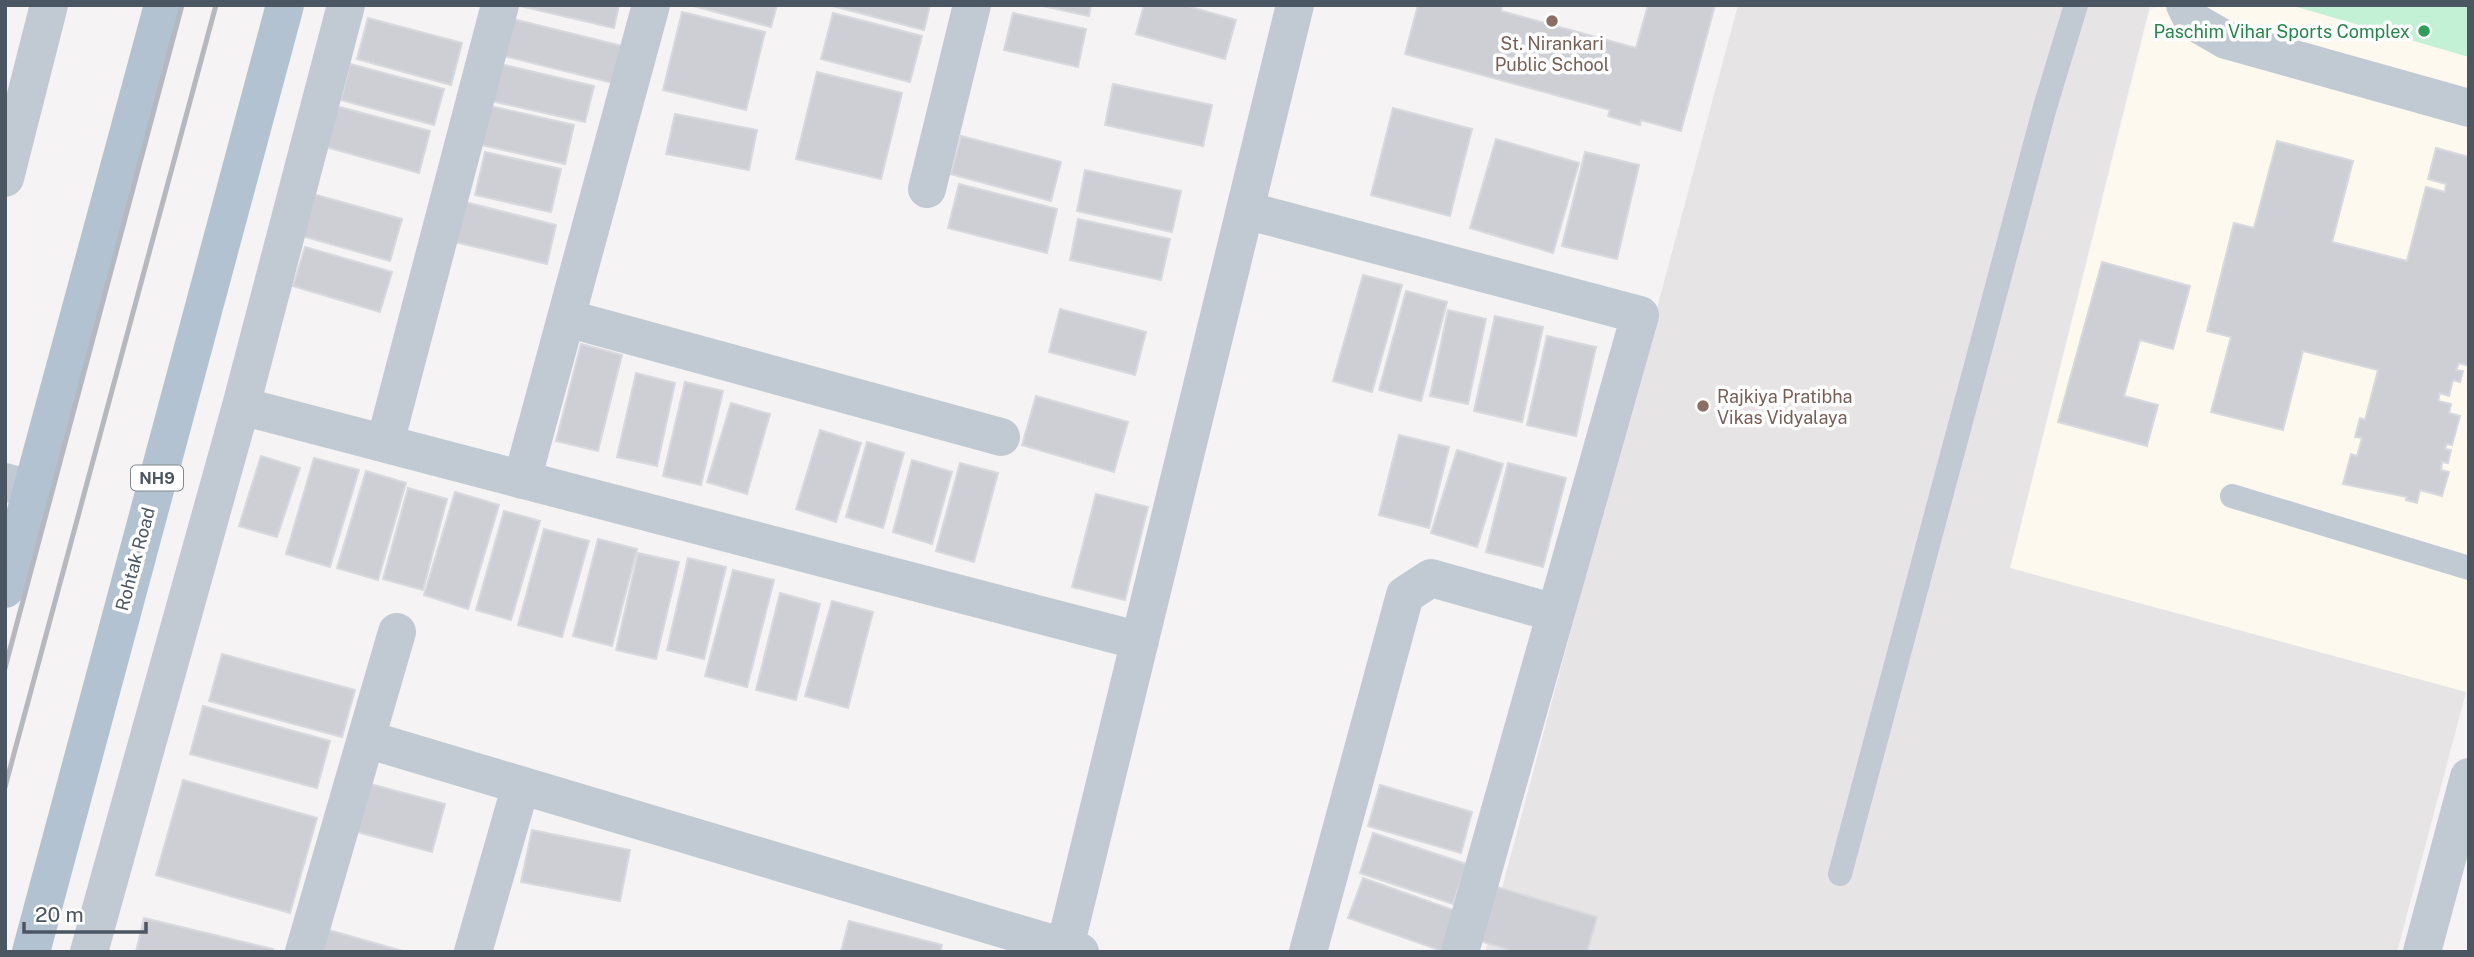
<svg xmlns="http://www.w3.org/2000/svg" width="2474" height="957" viewBox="0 0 2474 957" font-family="'Public Sans',sans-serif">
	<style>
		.commercial { fill: #fdf9ef }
		.education { fill: #e6e4e5 }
		.green { fill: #c3f1d5 }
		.building { fill: #cdcfd5; stroke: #d7d9de; stroke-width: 2 }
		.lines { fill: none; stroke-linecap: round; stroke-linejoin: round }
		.lane { stroke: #c1cad2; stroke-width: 24 }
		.street { stroke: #c1cad2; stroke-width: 38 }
		.primary { stroke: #b3c2d1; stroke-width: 38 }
		.rail { stroke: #b5b8bd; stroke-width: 5 }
		.education-dot { fill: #8d6e63; stroke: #fff; stroke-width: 2.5 }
		.leisure-dot { fill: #2e9e5b; stroke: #fff; stroke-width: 2.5 }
		.labels { text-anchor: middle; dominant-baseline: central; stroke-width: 7; stroke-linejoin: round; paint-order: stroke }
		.shield { fill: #fff; stroke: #808990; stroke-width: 2 }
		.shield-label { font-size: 16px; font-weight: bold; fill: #4a5661 }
		.leisure-label { font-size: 18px; fill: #27864d; stroke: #fff; text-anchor: end }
		.education-label { font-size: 18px; fill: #785e54; stroke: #fff }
		.street-label { font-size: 18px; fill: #4a5661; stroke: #fff }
	</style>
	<rect width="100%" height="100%" fill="#f5f3f3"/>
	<path class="commercial" d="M2159 5H2290L2469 57V682L2466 692 2010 568 2150 11Z"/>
	<path class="education" d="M1738 5H2150L2010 568 2466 692 2397 952H1485Z"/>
	<path class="green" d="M2290 5H2469V57Z"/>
	<path class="building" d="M516 5H619L614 28Z
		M690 5H777L771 27Z
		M829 5H930L924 30Z
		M1038 5H1091L1089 16Z
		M1144 5H1184L1236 20 1225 59 1136 34Z
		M1418 5H1502L1501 11 1636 48 1648 5H1715L1681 131 1641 120 1640 125 1608 116 1610 110 1405 54Z
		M682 12 765 32 746 110 663 90Z
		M833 13 922 36 910 82 821 59Z
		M1013 13 1086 29 1078 67 1004 50Z
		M368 18 462 43 451 85 357 59Z
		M513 19 622 46 613 83 504 56Z
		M496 63 594 86 585 122 487 100Z
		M350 64 444 89 434 125 341 100Z
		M817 72 902 93 881 179 796 159Z
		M1113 84 1212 105 1203 146 1105 125Z
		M486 105 574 125 565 164 477 144Z
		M336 106 430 131 419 173 326 147Z
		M1393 108 1472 129 1450 216 1371 195Z
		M675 114 757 130 749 170 666 154Z
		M961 136 1061 162 1051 201 951 174Z
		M1496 139 1579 163 1553 253 1470 228Z
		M2277 141 2353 161 2332 242 2407 261 2426 187 2445 192 2446 184 2428 179 2436 148 2469 157V366L2459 363 2456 370 2463 371 2460 382 2453 380 2449 396 2440 393 2438 401 2451 404 2449 413 2460 416 2452 445 2447 444 2445 449 2451 450 2448 463 2442 462 2441 470 2449 472 2442 496 2420 490 2417 503 2406 500 2407 497 2343 484 2351 454 2357 456 2362 438 2355 437 2360 418 2365 420 2378 370 2303 351 2283 430 2211 412 2231 337 2207 331 2234 223 2254 228Z
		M485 152 561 169 551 212 475 195Z
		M1585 152 1639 165 1617 259 1562 246Z
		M1085 170 1181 191 1172 232 1077 211Z
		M959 184 1057 209 1047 253 948 228Z
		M306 192 402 219 390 261 295 234Z
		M465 202 556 225 547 264 455 242Z
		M1078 219 1170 239 1161 280 1070 260Z
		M305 247 392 272 380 312 293 286Z
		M2102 262 2190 286 2173 349 2140 340 2124 396 2158 405 2147 446 2058 422Z
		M1363 275 1402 285 1372 392 1333 381Z
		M1406 291 1447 302 1421 401 1379 390Z
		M1060 309 1146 332 1135 375 1049 352Z
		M1448 310 1486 319 1468 404 1430 396Z
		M1495 316 1543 327 1522 422 1474 411Z
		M1547 336 1596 347 1576 436 1527 425Z
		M581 344 622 355 598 451 556 441Z
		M636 373 675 383 657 466 617 457Z
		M685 382 723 391 701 485 663 476Z
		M1036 396 1128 422 1114 472 1022 445Z
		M731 403 770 414 747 494 707 482Z
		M820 430 861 443 836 522 796 509Z
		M1399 435 1449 447 1429 528 1379 515Z
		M867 442 904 453 883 528 846 517Z
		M1457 450 1503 464 1477 547 1431 533Z
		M261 456 300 468 277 537 239 526Z
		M314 458 359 470 330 567 286 554Z
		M912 460 952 472 932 544 893 532Z
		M960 463 998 473 974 562 936 551Z
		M1508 463 1566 478 1543 567 1486 552Z
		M366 471 406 483 378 580 337 568Z
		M408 488 447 499 423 590 383 579Z
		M455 492 499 505 468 609 424 595Z
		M1096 494 1148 507 1125 600 1072 587Z
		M504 511 540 521 511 620 476 610Z
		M544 529 589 541 562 637 518 625Z
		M598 539 637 549 612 646 573 636Z
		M638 553 679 562 656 659 616 650Z
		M688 558 726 567 704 659 667 650Z
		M733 570 774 580 747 687 705 676Z
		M780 593 820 604 796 700 756 690Z
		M832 601 873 612 848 708 805 696Z
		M222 654 355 690 342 737 209 701Z
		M203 706 330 741 317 788 190 754Z
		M183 780 317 818 290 913 156 875Z
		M359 781 445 804 432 852 346 829Z
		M1380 785 1472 812 1461 853 1368 826Z
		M532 830 630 850 620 901 521 882Z
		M1373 833 1466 864 1453 904 1360 873Z
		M1363 878 1456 911 1442 951 1348 918Z
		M1487 884 1597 917 1587 952H1516L1471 938Z
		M144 918 273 949 272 952H136Z
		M849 921 942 945 940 952H841Z
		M325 929 406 952H319Z"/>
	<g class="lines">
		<path class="lane" d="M2232 496 2469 568
			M1840 874 2045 107 2076 5"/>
		<path class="street" d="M2185 5 2193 21 2226 40 2469 108
			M5 178 49 5
			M927 189 972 5
			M1245 210 1640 315 1460 952
			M566 318 1001 437
			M241 406 1140 641
			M385 443 500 5
			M522 480 651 5
			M5 482 32 490
			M366 739 1080 952
			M1065 947 1295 5
			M89 952 241 406 346 5
			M304 952 397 632
			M473 952 521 785
			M1308 952 1405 595 1431 578 1555 613
			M2422 952 2469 777"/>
		<path class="primary" d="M5 589 163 5
			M31 952 285 5"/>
		<path class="rail" d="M5 668 182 5
			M5 787 216 5"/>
	</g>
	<g class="education-dot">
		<circle cx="1552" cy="21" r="7"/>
		<circle cx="1703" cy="406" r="7"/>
	</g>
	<circle class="leisure-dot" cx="2424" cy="31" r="7"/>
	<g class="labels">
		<rect class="shield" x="131" y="465.5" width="52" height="25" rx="5"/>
		<g class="shield-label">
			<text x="157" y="478">NH9</text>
		</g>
		<g class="leisure-label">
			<text x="2410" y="31">Paschim Vihar Sports Complex</text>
		</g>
		<g class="education-label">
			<text x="1552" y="43">St. Nirankari<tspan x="1552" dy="21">Public School</tspan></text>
			<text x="1717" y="396" text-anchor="start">Rajkiya Pratibha<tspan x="1717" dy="21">Vikas Vidyalaya</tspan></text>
		</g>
		<g class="street-label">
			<text transform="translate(135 559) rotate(-75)">Rohtak Road</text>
		</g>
	</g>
	<rect width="2474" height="957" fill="none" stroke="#4a5661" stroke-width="14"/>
	<path d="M24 922v10h122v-10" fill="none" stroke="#4a5661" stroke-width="3.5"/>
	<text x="35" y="922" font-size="21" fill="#4a5661" stroke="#ffffff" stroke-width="5" paint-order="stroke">20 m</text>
</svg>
